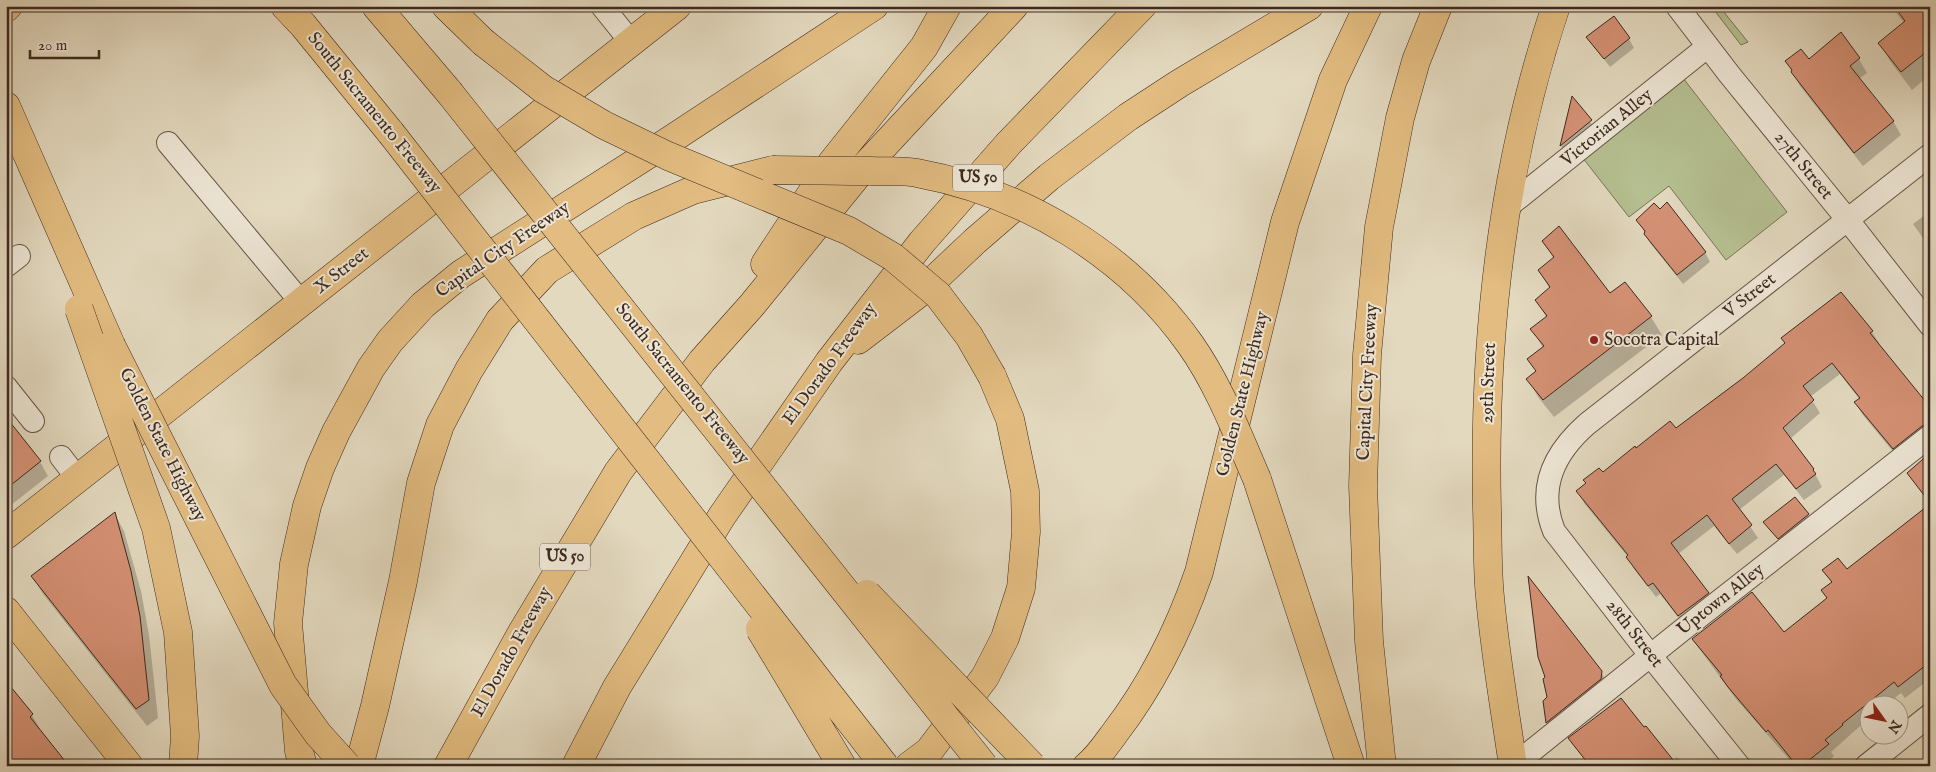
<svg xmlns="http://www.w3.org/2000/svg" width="1936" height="772" viewBox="0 0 1936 772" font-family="'IM FELL English',serif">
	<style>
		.green { fill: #b5bf91; stroke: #797458 }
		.shadow { fill: #0003 }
		.building { fill: #d59175; stroke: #3d291f }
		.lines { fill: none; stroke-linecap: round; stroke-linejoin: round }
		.minor-casing { stroke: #665547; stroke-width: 24 }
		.major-casing { stroke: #3d291f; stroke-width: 29 }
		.highway-casing { stroke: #3d291f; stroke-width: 29 }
		.minor { stroke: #ede6d5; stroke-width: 22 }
		.major { stroke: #e2bc80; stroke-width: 28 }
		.highway { stroke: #e2bc80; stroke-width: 28 }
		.highway-bridge-casing { stroke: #3d291f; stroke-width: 29; stroke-linecap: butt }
		.highway-bridge { stroke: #e2bc80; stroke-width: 28 }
		.poi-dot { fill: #8f2418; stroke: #ede6d5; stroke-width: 2 }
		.labels { text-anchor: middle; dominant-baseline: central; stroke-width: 4; stroke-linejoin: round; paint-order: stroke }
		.shield { fill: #ede6d5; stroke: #726256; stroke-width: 1 }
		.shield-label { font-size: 16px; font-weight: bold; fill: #3d291f }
		.street-label { font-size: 18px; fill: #3d291f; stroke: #ede6d5 }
		.poi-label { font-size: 18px; fill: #3d291f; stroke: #ede6d5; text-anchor: start }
	</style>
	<rect width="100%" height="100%" fill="#e3d9bf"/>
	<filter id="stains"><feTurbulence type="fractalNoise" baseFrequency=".004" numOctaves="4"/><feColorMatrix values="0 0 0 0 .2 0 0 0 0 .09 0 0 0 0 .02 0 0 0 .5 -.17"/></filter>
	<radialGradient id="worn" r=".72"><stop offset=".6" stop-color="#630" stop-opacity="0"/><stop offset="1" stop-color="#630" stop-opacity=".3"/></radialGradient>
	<path class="green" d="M1711 6H1719L1748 42 1741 45Z
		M1683 78 1787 212 1726 260 1669 186 1629 217 1582 157Z"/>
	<path class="shadow" d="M1891 6H1930V75L1912 90 1890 61 1880 43 1904 23Z
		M1840 34 1859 59 1867 73 1859 79 1893 121 1901 135 1863 166 1800 86 1786 61 1808 60Z
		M1588 38 1629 39 1634 48 1610 67Z
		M1573 98 1596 130 1566 154 1561 146Z
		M1930 211V248L1913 224Z
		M1638 220 1705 252 1710 262 1683 284 1650 243Z
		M1543 241 1610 295 1625 284 1651 317 1662 335 1554 417 1538 397 1528 379 1537 372 1543 348 1532 329 1547 318 1536 300 1550 289 1539 270 1554 259Z
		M1841 293 1872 332 1879 343 1878 344 1930 409V437L1900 460 1862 414 1856 403 1860 400 1840 374 1810 397 1820 413 1790 439 1813 470 1822 487 1804 500 1784 475 1739 510 1758 538 1737 554 1714 526 1678 554 1715 605 1686 627 1660 594 1656 597 1634 569 1628 557 1584 503 1578 491 1636 450 1676 429 1743 379 1785 344 1782 339Z
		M6 419 40 462 48 476 6 509Z
		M1930 454V504L1908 473Z
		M1930 506V673L1925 677 1927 681 1905 698 1901 693 1887 704H1868V719L1831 752 1834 756 1823 766H1795L1736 699 1693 640 1784 634 1828 600 1823 591 1832 584 1824 570 1847 571Z
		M114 513 124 531 141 591 149 635 158 718 147 726 43 594 32 576Z
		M1808 515 1813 524 1784 547 1765 522Z
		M1601 672 1608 684 1554 734 1547 722 1544 701Z
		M6 683 32 715 40 729 6 766Z
		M1570 739 1673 761 1677 757 1684 766H1589Z"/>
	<path class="building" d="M1894 6H1930V49L1901 72 1878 43 1905 21Z
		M1614 16 1630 38 1604 59 1586 37Z
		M1841 32 1860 58 1850 66 1894 121 1854 153 1791 72 1792 70 1785 61 1801 49 1809 59Z
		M1572 96 1592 120 1560 146Z
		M1667 202 1706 252 1677 275 1644 234 1645 231 1636 220 1654 203 1660 209Z
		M1559 226 1610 293 1625 282 1652 316 1543 400 1526 379 1536 371 1527 359 1544 346 1530 329 1547 316 1535 300 1550 287 1538 270 1554 257 1542 241Z
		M1841 292 1873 331 1870 333 1930 407V423L1922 426 1893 449 1854 402 1860 398 1832 363 1803 386 1814 400 1783 428 1814 469 1813 470 1816 474 1796 489 1776 464 1732 499 1752 525 1729 544 1707 515 1671 543 1709 593 1678 616 1653 583 1648 586 1626 557 1628 555 1576 491 1586 483 1583 480 1599 468 1603 472 1635 446 1636 448 1670 421 1676 428 1743 378 1785 343 1781 338Z
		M6 417 41 461 6 489Z
		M1930 453V503L1907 473Z
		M1795 497 1809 514 1778 539 1763 522Z
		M1930 504V662L1898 687 1894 682 1842 724 1843 725 1825 740 1829 744 1802 766H1797L1768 730 1766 732 1728 687 1720 676 1722 675 1692 639 1752 592 1784 632 1827 598 1821 590 1832 582 1822 570 1838 558 1847 569Z
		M115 512 131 571 140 616 149 700 136 709 31 576Z
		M1528 576 1602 671 1601 679 1546 723 1543 701 1547 697 1543 679 1545 677 1538 657Z
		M6 681 33 714 30 717 69 766H6Z
		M1621 698 1644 727 1646 726 1678 766H1590L1568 738Z"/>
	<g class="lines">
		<g class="minor-casing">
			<path id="minor" d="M602 6 631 42
				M1677 6 1729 74 1847 219 1930 325
				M168 143 301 302
				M1506 208 1707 47
				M6 266 19 256
				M6 387 33 421
				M61 457 78 479
				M1513 766 1681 631 1930 436
				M1739 766 1650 655 1554 531C1537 488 1554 453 1587 424L1930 155
				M1866 766 1930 715"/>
		</g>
		<g class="major-casing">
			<path id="major" d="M6 8 8 6
				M6 535 677 6
				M6 611 129 766
				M1513 766C1505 710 1495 654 1490 597 1487 568 1488 538 1487 509 1483 339 1502 167 1556 6"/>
		</g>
		<g class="highway-casing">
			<path id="highway" d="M285 6 303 25 391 133
				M376 6 449 92
				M446 6 483 42
				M6 106 111 345
				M765 264 830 165 924 47 947 6
				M858 340 922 291 975 241 1049 177 1128 117 1180 83 1309 6
				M1257 479 1351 766
				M303 766 299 751 288 623 294 564 307 506 320 468 336 432 371 368 390 341 423 305 461 274 652 152 874 6
				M359 766 375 706 403 581 421 483 440 425 469 370 500 320 547 270 634 216 693 190 773 170
				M448 766 521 634 618 472 702 361 752 305 865 166 1014 6
				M576 766 617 687 722 516 829 362 922 242 1009 143 1142 6
				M909 766 929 751 985 677 1005 638 1021 588 1026 532 1025 491 1010 419 992 376
				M1087 766C1098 757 1106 745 1114 734 1151 686 1179 630 1199 572L1285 222 1333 80 1368 6
				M1382 766 1369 641 1363 486 1367 355 1379 227 1400 118 1416 61 1438 6"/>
		</g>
		<use href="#minor" class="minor"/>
		<use href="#major" class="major"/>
		<use href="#highway" class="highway"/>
		<g class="highway-bridge-casing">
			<path id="highway-bridge" d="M483 42 543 89 604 125 668 156 849 231 893 257 938 295 969 336 992 376
				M449 92 984 766
				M391 133 885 766
				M773 170C806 170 838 171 871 171 886 172 902 170 917 173 1025 193 1126 254 1190 344 1219 385 1237 433 1257 479
				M79 309 156 528 178 632 185 736 183 766
				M111 345 283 685 318 734 347 766
				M867 594 1032 766
				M760 629 842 766"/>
		</g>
		<use href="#highway-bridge" class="highway-bridge"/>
	</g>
	<circle class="poi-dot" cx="1594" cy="340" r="5"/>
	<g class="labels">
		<g class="shield">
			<rect x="953" y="164.5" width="50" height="27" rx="4"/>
			<rect x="540" y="543.5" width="50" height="27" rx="4"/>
		</g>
		<g class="shield-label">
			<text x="978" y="178">US 50</text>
			<text x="565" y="557">US 50</text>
		</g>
		<g class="street-label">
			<text transform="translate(374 113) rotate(51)">South Sacramento Freeway</text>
			<text transform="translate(1607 128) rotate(-39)">Victorian Alley</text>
			<text transform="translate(1803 166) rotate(51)">27th Street</text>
			<text transform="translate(503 250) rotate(-34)">Capital City Freeway</text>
			<text transform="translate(342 271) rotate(-38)">X Street</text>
			<text transform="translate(1750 296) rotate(-38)">V Street</text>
			<text transform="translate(830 364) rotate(-54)">El Dorado Freeway</text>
			<text transform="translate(1368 382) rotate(-87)">Capital City Freeway</text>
			<text transform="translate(1489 383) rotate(-88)">29th Street</text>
			<text transform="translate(682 384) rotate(51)">South Sacramento Freeway</text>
			<text transform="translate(1243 394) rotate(-76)">Golden State Highway</text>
			<text transform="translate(162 445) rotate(63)">Golden State Highway</text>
			<text transform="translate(1721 600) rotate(-38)">Uptown Alley</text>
			<text transform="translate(1634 634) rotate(52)">28th Street</text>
			<text transform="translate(512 652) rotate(-61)">El Dorado Freeway</text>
		</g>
		<g class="poi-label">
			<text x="1604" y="340">Socotra Capital</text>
		</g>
	</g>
	<rect width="1936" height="772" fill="none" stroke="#e3d9bf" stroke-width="25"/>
	<rect x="8" y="8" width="1921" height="757" fill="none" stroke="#3d291f" stroke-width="2.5"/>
	<rect x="12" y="12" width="1911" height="747" fill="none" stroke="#3d291f"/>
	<g transform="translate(1884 720) rotate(123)"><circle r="24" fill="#ede6d5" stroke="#a79a8c"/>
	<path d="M0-4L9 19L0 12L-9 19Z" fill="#8f2418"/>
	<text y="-8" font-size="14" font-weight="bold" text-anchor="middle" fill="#3d291f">N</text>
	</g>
	<path d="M30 50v8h69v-8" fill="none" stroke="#3d291f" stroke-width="2.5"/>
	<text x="38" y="50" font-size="15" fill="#3d291f" stroke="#ede6d5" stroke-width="4" paint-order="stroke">20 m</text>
	<rect width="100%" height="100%" filter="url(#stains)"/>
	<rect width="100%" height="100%" fill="url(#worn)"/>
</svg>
